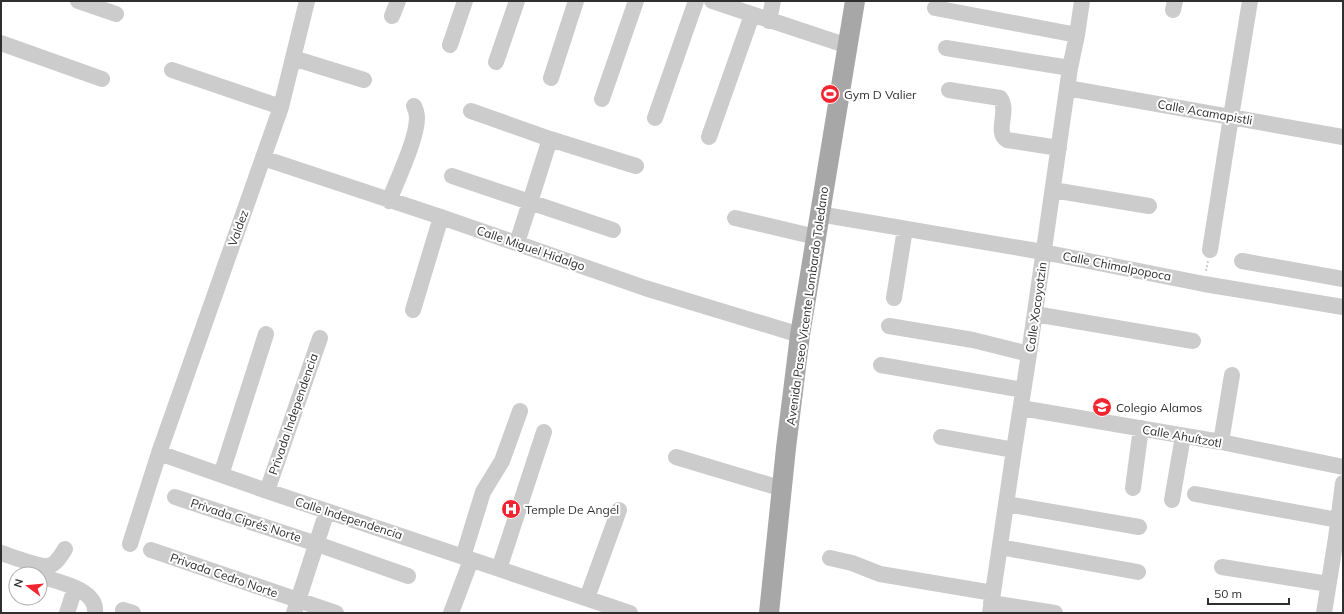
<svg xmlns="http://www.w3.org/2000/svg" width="1344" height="614" viewBox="0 0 1344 614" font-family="Mulish,sans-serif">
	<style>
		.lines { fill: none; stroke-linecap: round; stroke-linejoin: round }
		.path { stroke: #ccc; stroke-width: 2; stroke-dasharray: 2 2; stroke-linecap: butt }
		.minor { stroke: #ccc; stroke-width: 16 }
		.major { stroke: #a7a7a7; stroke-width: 20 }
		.labels { text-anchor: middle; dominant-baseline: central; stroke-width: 4; stroke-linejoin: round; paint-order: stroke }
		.poi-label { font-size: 12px; fill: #2f2f2f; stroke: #fff; text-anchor: start }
		.street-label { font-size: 12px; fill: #2f2f2f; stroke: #fff }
	</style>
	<rect width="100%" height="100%" fill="#fff"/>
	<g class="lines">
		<path class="path" d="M1206 271 1208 261"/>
		<path class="minor" d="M78 1 116 14
			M712 1 848 46
			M935 8 1077 35
			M1173 10 1175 1
			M392 16 398 1
			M769 21 773 1
			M1 43 102 79
			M450 45 465 1
			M946 48 1070 68
			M293 58 364 80
			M496 62 517 1
			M172 70 281 107
			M551 78 576 1
			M1067 88 1343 137
			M949 90 1000 98C1010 111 994 132 1007 140L1059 148
			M602 99 636 1
			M471 111 550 139 636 166
			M655 118 696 1
			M709 137 752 15
			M263 158 441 217 645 288 800 335
			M452 176 613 230
			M1053 190 1149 206
			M389 201C397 180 417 139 417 118 417 114 416 110 414 106
			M819 214 1043 252 1204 284 1343 307
			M735 218 816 237
			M517 243 550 139
			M1210 250 1231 117 1250 1
			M1242 261 1343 279
			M894 298 905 229
			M413 310 441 217
			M1035 314 1193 341
			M889 326 973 340 1029 354
			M881 365 1023 390
			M1021 408 1221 442 1343 467
			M941 437 1014 450
			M1221 442 1232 375
			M159 453 267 491 630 613
			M676 457 783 489
			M221 475 266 334
			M1133 488 1141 428
			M267 491 320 338
			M1195 494 1338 520
			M175 497 317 544 408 576
			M1172 500 1183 436
			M1007 504 1139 527
			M130 544 159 453 281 107 307 1
			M1000 547 1138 572
			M151 550 336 613
			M1 553C11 556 45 570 53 564 58 561 62 554 65 549
			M463 557 483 492 502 461 520 411
			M830 558 852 563 880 574 993 593
			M1222 567 1328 584
			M499 569 544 432
			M40 576C58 582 98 589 95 613
			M587 598 619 510
			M991 603 1055 613
			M123 610 133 613
			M67 613 75 588
			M294 613 327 511
			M451 613 471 560
			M990 613 1014 450 1029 354 1070 68 1077 35 1082 1
			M1324 613 1336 538 1343 483"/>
		<path class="major" d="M769 613 786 448 800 335 855 1"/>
	</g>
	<defs>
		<g id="stadium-disc" transform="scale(1)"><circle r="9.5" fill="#f22530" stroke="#fff"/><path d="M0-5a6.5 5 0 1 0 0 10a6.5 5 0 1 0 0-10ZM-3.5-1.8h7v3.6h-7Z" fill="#fff"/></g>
		<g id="school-disc" transform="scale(1)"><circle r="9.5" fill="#f22530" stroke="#fff"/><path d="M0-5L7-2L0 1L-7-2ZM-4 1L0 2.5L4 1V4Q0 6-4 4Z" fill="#fff"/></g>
		<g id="hospital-disc" transform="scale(1)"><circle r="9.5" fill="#f22530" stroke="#fff"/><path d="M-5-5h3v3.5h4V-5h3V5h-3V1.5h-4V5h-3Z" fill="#fff"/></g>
	</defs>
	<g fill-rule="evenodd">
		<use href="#stadium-disc" x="830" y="94"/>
		<use href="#school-disc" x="1102" y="407"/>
		<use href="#hospital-disc" x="511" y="509"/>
	</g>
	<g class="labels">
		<g class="poi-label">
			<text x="844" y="94">Gym D Valier</text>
			<text x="1116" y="407">Colegio Alamos</text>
			<text x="525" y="509">Temple De Angel</text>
		</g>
		<g class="street-label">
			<text transform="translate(1205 112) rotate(10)">Calle Acamapistli</text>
			<text transform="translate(238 228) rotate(-70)">Valdez</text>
			<text transform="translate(531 248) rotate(19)">Calle Miguel Hidalgo</text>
			<text transform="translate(1117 266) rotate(11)">Calle Chimalpopoca</text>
			<text transform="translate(807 306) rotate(-82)">Avenida Paseo Vicente Lombardo Toledano</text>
			<text transform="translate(1036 307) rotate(-82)">Calle Xocoyotzin</text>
			<text transform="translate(293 414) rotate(-71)">Privada Independencia</text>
			<text transform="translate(1182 436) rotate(10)">Calle Ahuítzotl</text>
			<text transform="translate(349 518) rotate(18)">Calle Independencia</text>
			<text transform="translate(246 520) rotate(18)">Privada Ciprés Norte</text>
			<text transform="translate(224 575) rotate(19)">Privada Cedro Norte</text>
		</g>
	</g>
	<rect width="1344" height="614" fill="none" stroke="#2f2f2f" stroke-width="4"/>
	<g transform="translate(28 586) rotate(286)"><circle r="19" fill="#ffffff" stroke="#acacac"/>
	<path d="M0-3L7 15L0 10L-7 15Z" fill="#f22530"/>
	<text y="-6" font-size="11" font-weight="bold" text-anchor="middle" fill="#2f2f2f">N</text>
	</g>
	<path d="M1208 598v6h81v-6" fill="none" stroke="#2f2f2f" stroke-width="2"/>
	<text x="1214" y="598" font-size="12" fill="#2f2f2f" stroke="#ffffff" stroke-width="3" paint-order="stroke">50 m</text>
</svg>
